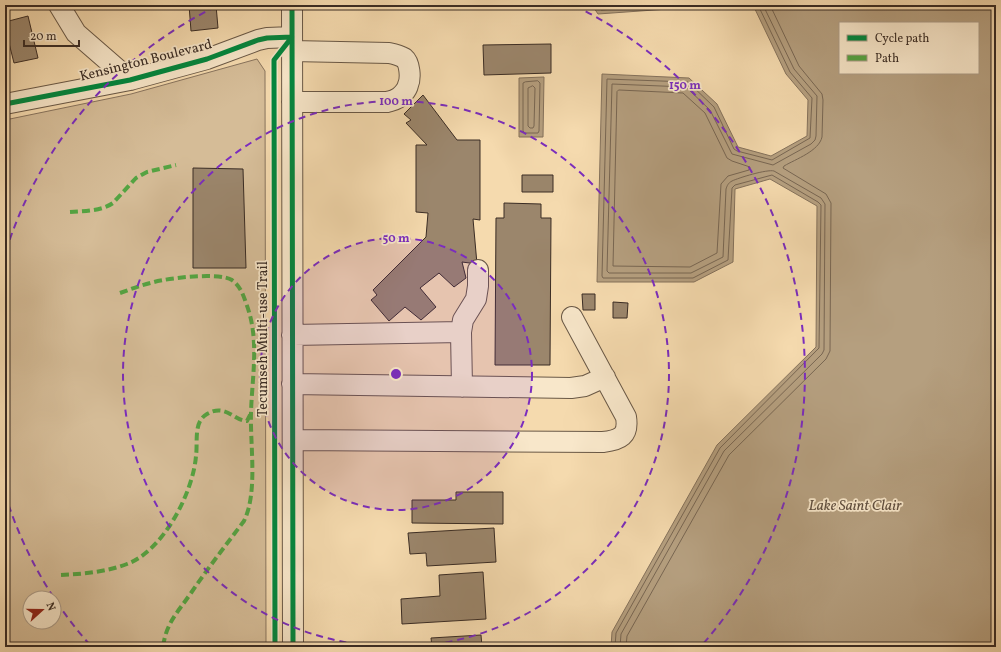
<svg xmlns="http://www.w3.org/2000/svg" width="1001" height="652" viewBox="0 0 1001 652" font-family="Vollkorn,serif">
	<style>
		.green { fill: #d5bc97; stroke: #88745e; fill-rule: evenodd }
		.water { fill: #b59f7f; stroke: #84715b; fill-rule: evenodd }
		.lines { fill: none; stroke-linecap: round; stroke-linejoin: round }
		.shore { stroke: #786652; stroke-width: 1 }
		.building { fill: #9b866c; stroke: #3a2c24 }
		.minor-casing { stroke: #695846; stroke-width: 22 }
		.minor { stroke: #f8e7ca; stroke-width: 20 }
		.quiet { stroke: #54a442; stroke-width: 4; stroke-dasharray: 8 4; stroke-linecap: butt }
		.cycleway-casing { stroke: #f8e7ca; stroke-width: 8 }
		.cycleway { stroke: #00873e; stroke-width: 5 }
		.ring { fill: none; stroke: #7b2cbf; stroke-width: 2; stroke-dasharray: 7 5 }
		.labels { text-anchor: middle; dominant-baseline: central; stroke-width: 3.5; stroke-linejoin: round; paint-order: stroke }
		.street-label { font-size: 14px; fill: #3a2c24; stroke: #f8e7ca }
		.water-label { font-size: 15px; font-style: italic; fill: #5f4e3f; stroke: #f8e7ca }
		.centre { fill: #7b2cbf; stroke: #f8e7ca; stroke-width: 2 }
		.ring-label { font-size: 12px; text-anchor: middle; font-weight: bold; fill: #7b2cbf; stroke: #f8e7ca; stroke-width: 3.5; stroke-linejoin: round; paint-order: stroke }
	</style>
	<rect width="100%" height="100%" fill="#f5daae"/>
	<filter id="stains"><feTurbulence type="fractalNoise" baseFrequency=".005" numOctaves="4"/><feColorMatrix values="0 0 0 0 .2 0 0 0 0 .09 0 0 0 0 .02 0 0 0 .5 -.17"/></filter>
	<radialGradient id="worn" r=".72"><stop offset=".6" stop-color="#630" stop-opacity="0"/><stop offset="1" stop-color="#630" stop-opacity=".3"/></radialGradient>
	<path class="green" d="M257 59 265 71 266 647H5V120L131 94ZM30 598H54V622H30Z"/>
	<path class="water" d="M592 5H724L598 14Z
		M753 5H996V647H611L612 632 717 445 816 347 817 206 770 179 735 189 733 262 694 282H597L602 74 689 78 717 104 738 147 771 156 807 136 808 100 786 74ZM840 23H978V73H840Z
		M544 77 543 137H519V78Z"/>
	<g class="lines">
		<path class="shore" d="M597 5 601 10 667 5
			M538 81 540 83 539 131 538 133H525L523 131V83L525 82Z
			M533 86 535 88 534 126 533 128H530L528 126V88L530 87Z
			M619 90 683 93 705 113 727 158 732 161 750 167 749 170 728 176 721 184 717 253 690 267 613 266 617 92Z
			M615 647 616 633 720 448 819 348 821 205 818 202 772 175 735 185 732 188 728 260 693 278H603L602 276 607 79 688 82 714 107 734 149 737 151 772 160 810 138 812 98 790 72 758 5
			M620 647 621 634 724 451 822 354 824 350 825 204 821 198 774 171C767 169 738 178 732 181 728 183 727 186 726 189L723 257 691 273H609L607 271 612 84 686 87 710 110 732 154 773 165 811 144 815 140 816 136 817 96 794 69 763 5
			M626 647 627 636 729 455 826 359 830 351 831 203 826 194 783 168 784 166C796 159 819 151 822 137L823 100 822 94 799 66 770 5"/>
	</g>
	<path class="building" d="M189 5H216L218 28 191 31Z
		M28 16 38 58 14 63 5 27V22Z
		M551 44V73L484 75 483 45Z
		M423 95 457 140H480V220L473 219 477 264 462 262 466 278 454 287 439 273 420 288 436 307 421 320 405 307 389 321 371 300 377 295 373 290 426 237 428 213 416 212V145H427L406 123 411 120 404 114Z
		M193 168 243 169 246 268H193Z
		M522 175H553V192H522Z
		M504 203 541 204V218H551L550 365H495L496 218H504Z
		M582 294H595V310H583Z
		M613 302 628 303 627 318H613Z
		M456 492H503V524L412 523V500H456Z
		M494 528 496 562 427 566 426 553 410 554 408 533Z
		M483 572 486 619 402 624 401 599 440 596 439 575Z
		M481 635 482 647H432L431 638Z"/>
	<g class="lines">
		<g class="minor-casing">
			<path id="minor" d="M59 5 76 33 130 80
				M292 5 293 647
				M292 51 389 53C394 54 399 55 404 58 410 63 411 78 408 85 407 90 401 97 396 99 393 101 390 101 387 102H292
				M5 104 130 80 207 59 258 40 267 38 292 37
				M461 332 463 320 476 299 478 286V270
				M292 335 461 332 462 387
				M292 384 571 388 585 386 605 377
				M293 440 603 442C620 440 629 436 626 417L572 317"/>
		</g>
		<use href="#minor" class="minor"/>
		<path class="quiet" d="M70 212C84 211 102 211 113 203L136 178 147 172 176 165
			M120 293C131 289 142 285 154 282 169 278 219 272 232 280 240 286 243 294 246 303 260 339 252 376 251 413 250 446 258 492 244 521 226 545 208 568 191 593 178 612 166 623 163 647
			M61 575C83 574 106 572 127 564 163 551 193 493 196 456 198 442 193 422 207 414 226 403 234 421 247 421L251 413"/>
		<g class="cycleway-casing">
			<path id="cycleway" d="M292 5 293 647
				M5 104 130 80 207 59 258 40 267 38 292 37
				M275 647 274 60 292 37"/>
		</g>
		<use href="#cycleway" class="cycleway"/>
	</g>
	<circle cx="396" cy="374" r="136" fill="#7b2cbf" fill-opacity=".12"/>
	<g class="ring">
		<circle cx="396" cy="374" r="136"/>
		<path d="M394 647A273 273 0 1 1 398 647"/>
		<path d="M90 645A409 409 0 0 1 6 497M6 251A409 409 0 0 1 217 6M575 6A409 409 0 0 1 702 645"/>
	</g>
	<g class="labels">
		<g class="street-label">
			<text transform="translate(146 61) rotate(-14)">Kensington Boulevard</text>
			<text transform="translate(263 339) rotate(-90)">Tecumseh Multi-use Trail</text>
		</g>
		<g class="water-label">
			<text x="855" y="506">Lake Saint Clair</text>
		</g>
	</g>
	<circle cx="396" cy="374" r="6" class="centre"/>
	<g class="ring-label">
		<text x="685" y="89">150 m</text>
		<text x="396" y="105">100 m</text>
		<text x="396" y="242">50 m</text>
	</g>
	<rect width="1001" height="652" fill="none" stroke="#f5daae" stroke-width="20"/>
	<rect x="6" y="6" width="989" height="640" fill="none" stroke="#3a2c24" stroke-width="2"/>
	<rect x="10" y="10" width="981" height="632" fill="none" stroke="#3a2c24"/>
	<rect x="839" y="22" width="140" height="52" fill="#f8e7ca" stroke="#ac9c88"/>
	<rect x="847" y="35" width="20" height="6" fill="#00873e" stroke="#ac9c88"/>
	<text x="875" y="42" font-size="12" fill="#3a2c24">Cycle path</text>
	<rect x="847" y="55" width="20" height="6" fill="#54a442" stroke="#ac9c88"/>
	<text x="875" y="62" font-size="12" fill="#3a2c24">Path</text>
	<g transform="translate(42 610) rotate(69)"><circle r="19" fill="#f8e7ca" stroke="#ac9c88"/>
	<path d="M0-3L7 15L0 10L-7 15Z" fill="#8f2418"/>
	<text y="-6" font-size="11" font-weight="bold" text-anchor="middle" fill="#3a2c24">N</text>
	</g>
	<path d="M24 40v6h55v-6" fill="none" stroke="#3a2c24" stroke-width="2"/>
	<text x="30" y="40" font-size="12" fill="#3a2c24" stroke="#f8e7ca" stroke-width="3" paint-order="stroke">20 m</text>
	<rect width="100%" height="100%" filter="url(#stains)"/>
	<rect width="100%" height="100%" fill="url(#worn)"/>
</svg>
